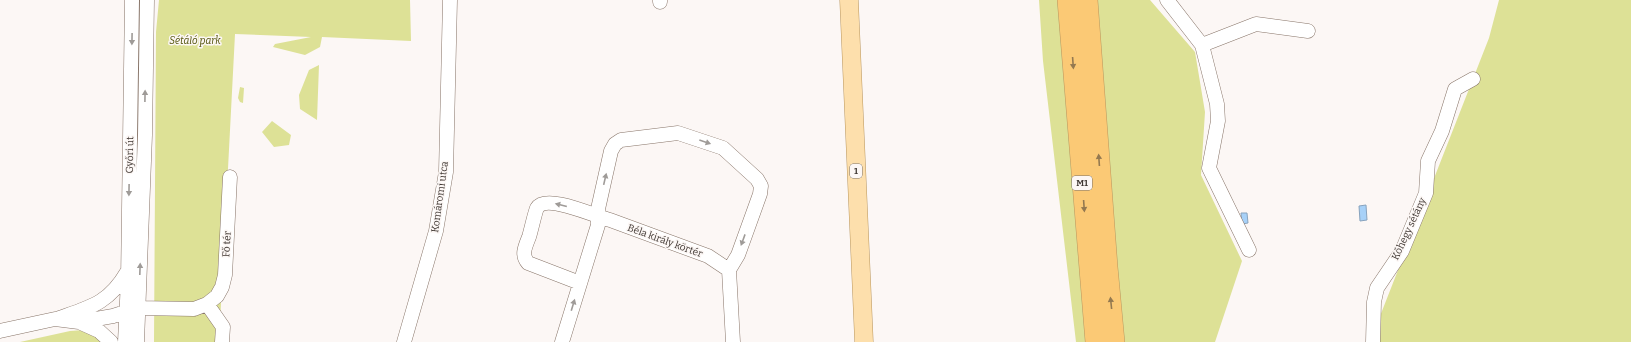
<svg xmlns="http://www.w3.org/2000/svg" width="1631" height="342" viewBox="0 0 1631 342" font-family="Bitter,serif">
	<style>
		.green { fill: #dde196 }
		.water { fill: #a7d1f8; stroke: #88a3bd }
		.lines { fill: none; stroke-linecap: round; stroke-linejoin: round }
		.minor-casing { stroke: #887569; stroke-width: 15 }
		.major-casing { stroke: #b9965e; stroke-width: 19 }
		.highway-casing { stroke: #b9965e; stroke-width: 22 }
		.minor { stroke: #fff; stroke-width: 14 }
		.major { stroke: #fddfac; stroke-width: 18 }
		.highway { stroke: #fbc975; stroke-width: 21 }
		.oneway { fill: #9f9b98 }
		.oneway2 { fill: #947950 }
		.labels { text-anchor: middle; dominant-baseline: central; stroke-width: 3; stroke-linejoin: round; paint-order: stroke }
		.shield { fill: #fcf7f5; stroke: #78716c; stroke-width: 1 }
		.shield-label { font-size: 9px; font-weight: bold; fill: #3f3732 }
		.park-label { font-size: 10px; font-style: italic; fill: #4e4f04; stroke: #fcf7f5 }
		.street-label { font-size: 10px; fill: #3f3732; stroke: #fcf7f5 }
	</style>
	<rect width="100%" height="100%" fill="#fcf7f5"/>
	<path class="green" d="M159 0H410L411 41 322 37 320 47 305 55 273 47 275 44 311 37 235 34 219 342H154L156 32Z
		M1039 0H1150L1195 52 1205 112 1201 175 1242 261 1215 342H1076L1043 61Z
		M1499 0H1631V342H1374L1373 334 1489 38Z
		M319 65 317 120 300 109 299 95 309 70Z
		M240 87 244 88 243 103 240 102 238 98Z
		M272 121 291 135 289 145 274 147 262 132Z
		M84 330 106 342H20L70 331Z"/>
	<path class="water" d="M1366 205 1367 220 1360 221 1359 206Z
		M1241 213H1247L1248 223 1242 224Z"/>
	<g class="lines">
		<g class="minor-casing">
			<path id="minor" d="M1167 0 1202 45 1256 24 1308 31
				M660 2V0
				M1202 45 1217 104 1218 121 1209 168 1249 250
				M580 283 528 263C521 255 525 247 529 237 531 231 535 212 537 208 546 193 597 217 610 220L708 256 729 270
				M207 304 223 327 222 342
				M59 318C91 307 109 303 127 272
				M79 322 99 331 111 342
				M0 331 55 319 79 322 113 316 138 308 194 309 207 304 217 296 222 287 225 275 230 177
				M125 342 128 280 132 0
				M137 342 145 135 147 0
				M404 342 436 231 446 172 450 0
				M562 342 598 225V209L611 151 615 144 621 140 678 133 723 148 757 179 761 186 760 194 738 255 729 270 733 342
				M1373 342 1374 302 1377 288 1402 251 1426 193 1428 161 1442 131 1455 89 1473 79"/>
		</g>
		<g class="major-casing">
			<path id="major" d="M849 0 864 342"/>
		</g>
		<g class="highway-casing">
			<path id="highway" d="M1068 0 1096 342
				M1087 0 1107 267 1114 342"/>
		</g>
		<use href="#minor" class="minor"/>
		<use href="#major" class="major"/>
		<use href="#highway" class="highway"/>
	</g>
	<defs><path id="oneway-solid" d="M-6-.8H1V-3.2L6.5 0L1 3.2V.8H-6Z"/></defs>
	<g class="oneway">
		<use href="#oneway-solid" transform="translate(132 39) rotate(91)"/>
		<use href="#oneway-solid" transform="translate(145 96) rotate(-89)"/>
		<use href="#oneway-solid" transform="translate(705 142) rotate(19)"/>
		<use href="#oneway-solid" transform="translate(605 179) rotate(-77)"/>
		<use href="#oneway-solid" transform="translate(129 190) rotate(91)"/>
		<use href="#oneway-solid" transform="translate(561 205) rotate(-166)"/>
		<use href="#oneway-solid" transform="translate(743 240) rotate(110)"/>
		<use href="#oneway-solid" transform="translate(140 269) rotate(-88)"/>
		<use href="#oneway-solid" transform="translate(573 305) rotate(-73)"/>
	</g>
	<g class="oneway2">
		<use href="#oneway-solid" transform="translate(1073 63) rotate(86)"/>
		<use href="#oneway-solid" transform="translate(1099 160) rotate(-94)"/>
		<use href="#oneway-solid" transform="translate(1084 206) rotate(86)"/>
		<use href="#oneway-solid" transform="translate(1111 303) rotate(-96)"/>
	</g>
	<g class="labels">
		<g class="shield">
			<rect x="850" y="164" width="12" height="14" rx="3"/>
			<rect x="1072" y="176" width="20" height="14" rx="3"/>
		</g>
		<g class="shield-label">
			<text x="856" y="171">1</text>
			<text x="1082" y="183">M1</text>
		</g>
		<g class="park-label">
			<text x="195" y="41">Sétáló park</text>
		</g>
		<g class="street-label">
			<text transform="translate(130 155) rotate(-89)">Győri út</text>
			<text transform="translate(440 197) rotate(-82)">Komáromi utca</text>
			<text transform="translate(1409 229) rotate(-65)">Kőhegy sétány</text>
			<text transform="translate(665 241) rotate(20)">Béla király körtér</text>
			<text transform="translate(227 244) rotate(-87)">Fő tér</text>
		</g>
	</g>
</svg>
